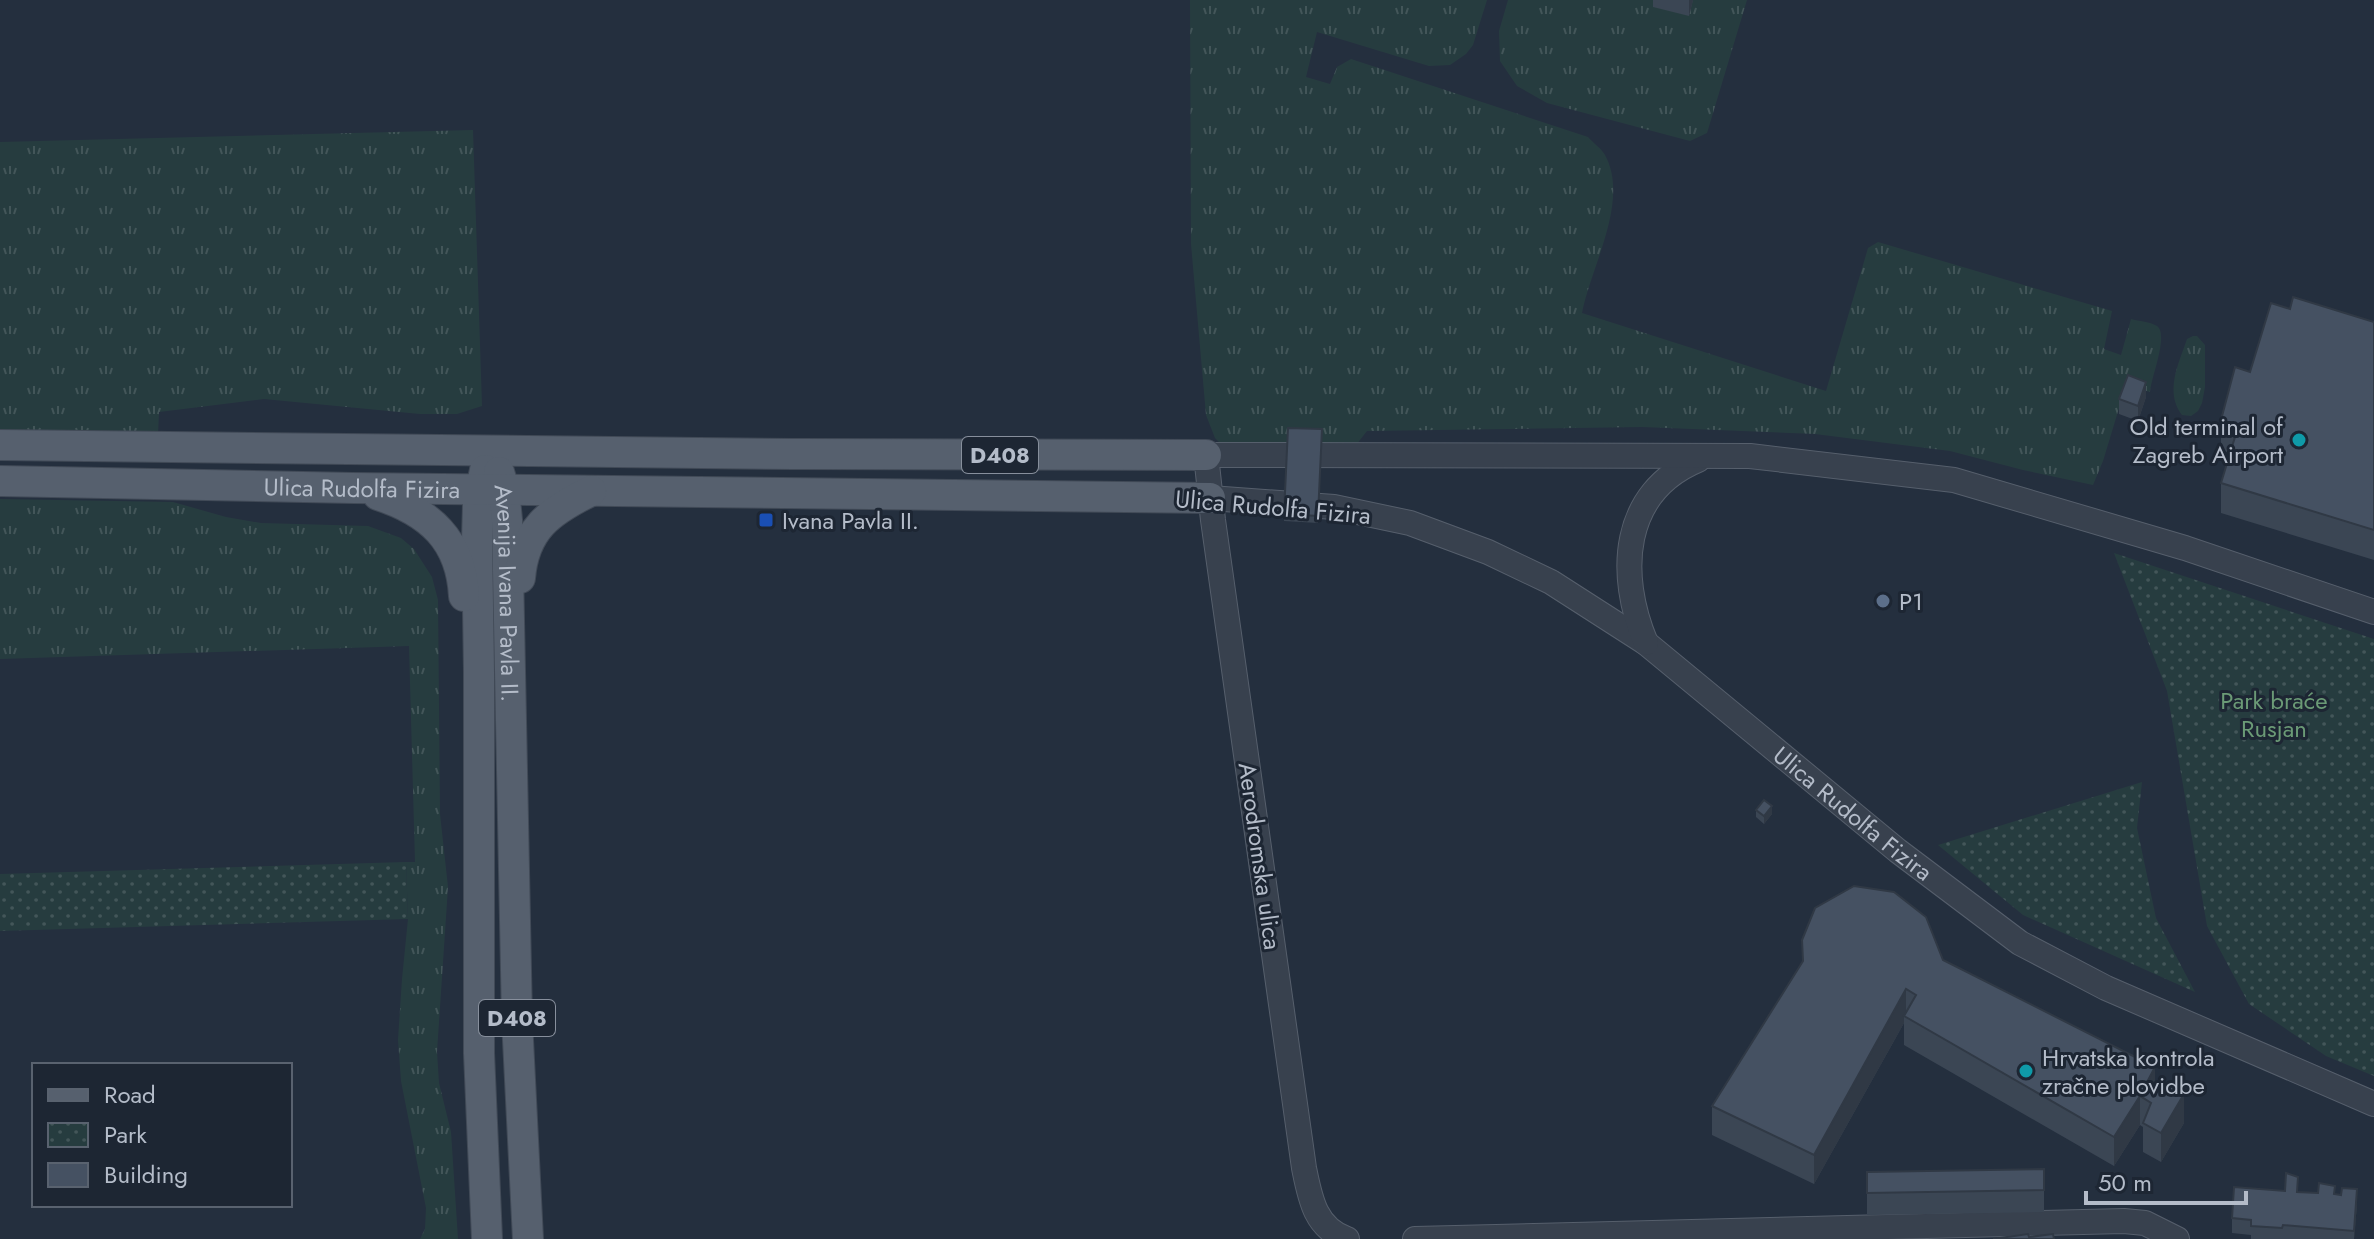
<svg xmlns="http://www.w3.org/2000/svg" width="2374" height="1239" viewBox="0 0 2374 1239" font-family="Jost,sans-serif">
	<style>
		.grass { fill: url(#grass-tufts) }
		.park { fill: url(#park-dots) }
		.lines { fill: none; stroke-linecap: round; stroke-linejoin: round }
		.minor-casing { stroke: #565f6c; stroke-width: 26 }
		.major-casing { stroke: #414a57; stroke-width: 32 }
		.minor { stroke: #38414e; stroke-width: 24 }
		.major { stroke: #56606e; stroke-width: 30 }
		.wall { fill: #3b4654 }
		.shaded-wall { fill: #303945 }
		.building { fill: #455162; stroke: #303945; stroke-width: 2 }
		.culture-dot { fill: #0f9aa8; stroke: #1d2633; stroke-width: 3 }
		.transit-dot { fill: #1a4fb4; stroke: #1d2633; stroke-width: 3 }
		.service-dot { fill: #5c6f8a; stroke: #1d2633; stroke-width: 3 }
		.labels { text-anchor: middle; dominant-baseline: central; stroke-width: 6; stroke-linejoin: round; paint-order: stroke }
		.shield { fill: #1d2633; stroke: #878f9c; stroke-width: 2 }
		.shield-label { font-size: 22px; font-weight: bold; fill: #b4bcc9 }
		.poi-label { font-size: 24px; fill: #b4bcc9; stroke: #1d2633; text-anchor: start }
		.street-label { font-size: 24px; fill: #b4bcc9; stroke: #1d2633 }
		.park-label { font-size: 24px; fill: #6b9a76; stroke: #1d2633 }
	</style>
	<defs>
		<pattern id="grass-tufts" width="24" height="20" patternUnits="userSpaceOnUse" patternTransform="scale(2)"><rect width="24" height="20" fill="#263c3f"/><path d="M3 7l-1-3M5 7V3M7 7l1-3M15 17l-1-3M17 17v-4M19 17l1-3" fill="none" stroke="#435659"/></pattern>
		<pattern id="park-dots" width="8" height="8" patternUnits="userSpaceOnUse" patternTransform="scale(2)"><rect width="8" height="8" fill="#263c3f"/><path d="M2 2h.1M6 6h.1" fill="none" stroke="#435659" stroke-width="1.8" stroke-linecap="round"/></pattern>
	</defs>
	<rect width="100%" height="100%" fill="#242f3e"/>
	<path class="grass" d="M1190 0H1487L1473 45 1466 54 1450 65 1429 66 1317 32 1306 77 1330 84 1337 67 1351 59 1588 137C1593 143 1601 148 1605 155 1630 201 1591 266 1582 313L1826 391 1868 248 1878 242 2112 311 2104 349 2121 355 2131 319C2138 321 2151 322 2157 326 2169 335 2151 377 2150 392L2126 385 2103 461 2093 485 2023 470 1950 451 1815 434 1642 427 1367 431 1356 445 1223 446 1215 438 1206 415 1191 244Z
		M1508 0H1747L1707 133 1690 141 1547 103 1517 86 1500 61 1499 31Z
		M473 130 482 406 457 414H420L264 399 159 412 158 435 0 432V142Z
		M2193 336H2197L2205 345V387L2202 403 2198 411 2191 416 2182 415C2164 392 2179 363 2187 339Z
		M0 499 173 502 226 517 261 523 368 526 401 538 414 549 432 577 438 600 440 814 448 887 437 1052 439 1083 451 1132 458 1239H420L425 1229 426 1208 401 1081 398 1040 402 979 408 919 406 862H415L409 646 0 659Z"/>
	<path class="park" d="M2114 553 2374 639V1076L2326 1056 2249 1004 2207 926 2167 691Z
		M2142 782 2137 828 2156 918 2195 992 2023 915 1938 845Z
		M406 862 408 919 0 931V874Z"/>
	<g class="lines">
		<g class="minor-casing">
			<g id="minor">
				<path id="s1" d="M1210 498 1334 507 1410 523 1488 552 1551 582 1646 643 1898 851 2020 943 2106 988 2374 1104"/>
				<path d="M1646 643C1617 574 1621 492 1698 460"/>
				<path d="M1347 1239C1315 1228 1310 1198 1304 1168L1213 520 1206 455 1750 456 1954 480 2185 548 2374 612"/>
				<path d="M1415 1239 2124 1221 2145 1223 2177 1239"/>
			</g>
		</g>
		<g class="major-casing">
			<g id="major">
				<path d="M0 445 794 454 1206 455"/>
				<path d="M485 470 478 504 477 541 479 673V1053L487 1239"/>
				<path id="s2" d="M499 472 504 489 507 520 517 1020 528 1239"/>
				<path id="s3" d="M0 481 353 488 1210 498"/>
				<path d="M378 495C430 512 461 540 464 596"/>
				<path d="M520 578C524 529 550 511 591 491"/>
			</g>
		</g>
		<use href="#minor" class="minor"/>
		<use href="#major" class="major"/>
	</g>
	<path class="wall" d="M1653 0H1693L1689 16 1653 7Z
		M2290 309 2374 322V560L2221 513V483L2230 453 2221 450V420Z
		M2146 397 2138 421 2119 414V399Z
		M1288 428 1322 429 1318 523 1284 521Z
		M1756 810 1772 814 1764 824 1756 817Z
		M1943 960 2155 1089 2184 1123 2161 1162 2143 1152V1127L2140 1125 2114 1166 1904 1045V1023L1814 1184 1712 1135V1106Z
		M2044 1169V1212L1867 1215V1172Z
		M2298 1192 2335 1194 2357 1204 2354 1239H2251V1235L2232 1233V1218Z"/>
	<path class="shaded-wall" d="M1689 0H1693L1689 16Z
		M2146 382V397L2138 421V406Z
		M1772 806V814L1764 824V816Z
		M1906 989V1017L1904 1016V1023L1814 1184V1155Z
		M2155 1067V1097L2146 1084Z
		M2184 1094V1123L2161 1162V1133Z
		M2140 1096V1125L2114 1166V1137Z
		M2357 1189V1204L2354 1239V1231Z"/>
	<path class="building" d="M2293 297 2374 322V530L2221 483 2238 427 2221 420 2235 367 2250 372 2271 303 2290 309Z
		M2128 375 2146 382 2138 406 2119 399Z
		M1288 428 1322 429 1318 516 1284 514Z
		M1764 800 1772 806 1764 816 1756 810Z
		M1854 886 1894 892 1926 917 1943 960 2155 1067 2146 1084 2158 1091 2164 1082 2184 1094 2161 1133 2143 1123 2151 1103 2140 1096 2114 1137 1904 1016 1916 995 1906 989 1814 1155 1712 1106 1803 961 1802 940 1815 908Z
		M2044 1169V1190L1867 1193V1172Z
		M2286 1173 2298 1177 2297 1192 2318 1193 2319 1183 2335 1186 2334 1194 2341 1195 2342 1188 2357 1189 2354 1231 2283 1225 2282 1228 2251 1226V1220L2232 1218 2234 1187 2285 1191Z
		M2028 1234 2029 1237 2053 1234 2054 1239H1993Z"/>
	<g class="culture-dot">
		<circle cx="2299" cy="440" r="8"/>
		<circle cx="2026" cy="1071" r="8"/>
	</g>
	<rect class="transit-dot" x="758" y="512" width="16" height="16" rx="4"/>
	<circle class="service-dot" cx="1883" cy="601" r="8"/>
	<g class="labels">
		<g class="shield">
			<rect x="962" y="437" width="76" height="36" rx="6"/>
			<rect x="479" y="1000" width="76" height="36" rx="6"/>
		</g>
		<g class="shield-label">
			<text x="1000" y="455">D408</text>
			<text x="517" y="1018">D408</text>
		</g>
		<g class="poi-label">
			<text x="2283" y="426" text-anchor="end">Old terminal of<tspan x="2283" dy="28">Zagreb Airport</tspan></text>
			<text x="782" y="520">Ivana Pavla II.</text>
			<text x="1899" y="601">P1</text>
			<text x="2042" y="1057">Hrvatska kontrola<tspan x="2042" dy="28">zračne plovidbe</tspan></text>
		</g>
		<g class="street-label">
			<text stroke="none"><textPath href="#s3" startOffset="362">Ulica Rudolfa Fizira</textPath></text>
			<text transform="translate(1273 507) rotate(5)">Ulica Rudolfa Fizira</text>
			<text stroke="none"><textPath href="#s2" startOffset="122">Avenija Ivana Pavla II.</textPath></text>
			<text stroke="none"><textPath href="#s1" startOffset="736">Ulica Rudolfa Fizira</textPath></text>
			<text transform="translate(1260 856) rotate(82)">Aerodromska ulica</text>
		</g>
		<g class="park-label">
			<text x="2274" y="700">Park braće<tspan x="2274" dy="28">Rusjan</tspan></text>
		</g>
	</g>
	<rect x="32" y="1063" width="260" height="144" fill="#1d2633" stroke="#59626f" stroke-width="2"/>
	<rect x="48" y="1089" width="40" height="12" fill="#56606e" stroke="#59626f" stroke-width="2"/>
	<text x="104" y="1103" font-size="24" fill="#b4bcc9">Road</text>
	<rect x="48" y="1123" width="40" height="24" fill="url(#park-dots)" stroke="#59626f" stroke-width="2"/>
	<text x="104" y="1143" font-size="24" fill="#b4bcc9">Park</text>
	<rect x="48" y="1163" width="40" height="24" fill="#455162" stroke="#59626f" stroke-width="2"/>
	<text x="104" y="1183" font-size="24" fill="#b4bcc9">Building</text>
	<path d="M2086 1191v12h160v-12" fill="none" stroke="#b4bcc9" stroke-width="4"/>
	<text x="2098" y="1191" font-size="24" fill="#b4bcc9" stroke="#1d2633" stroke-width="6" paint-order="stroke">50 m</text>
</svg>
